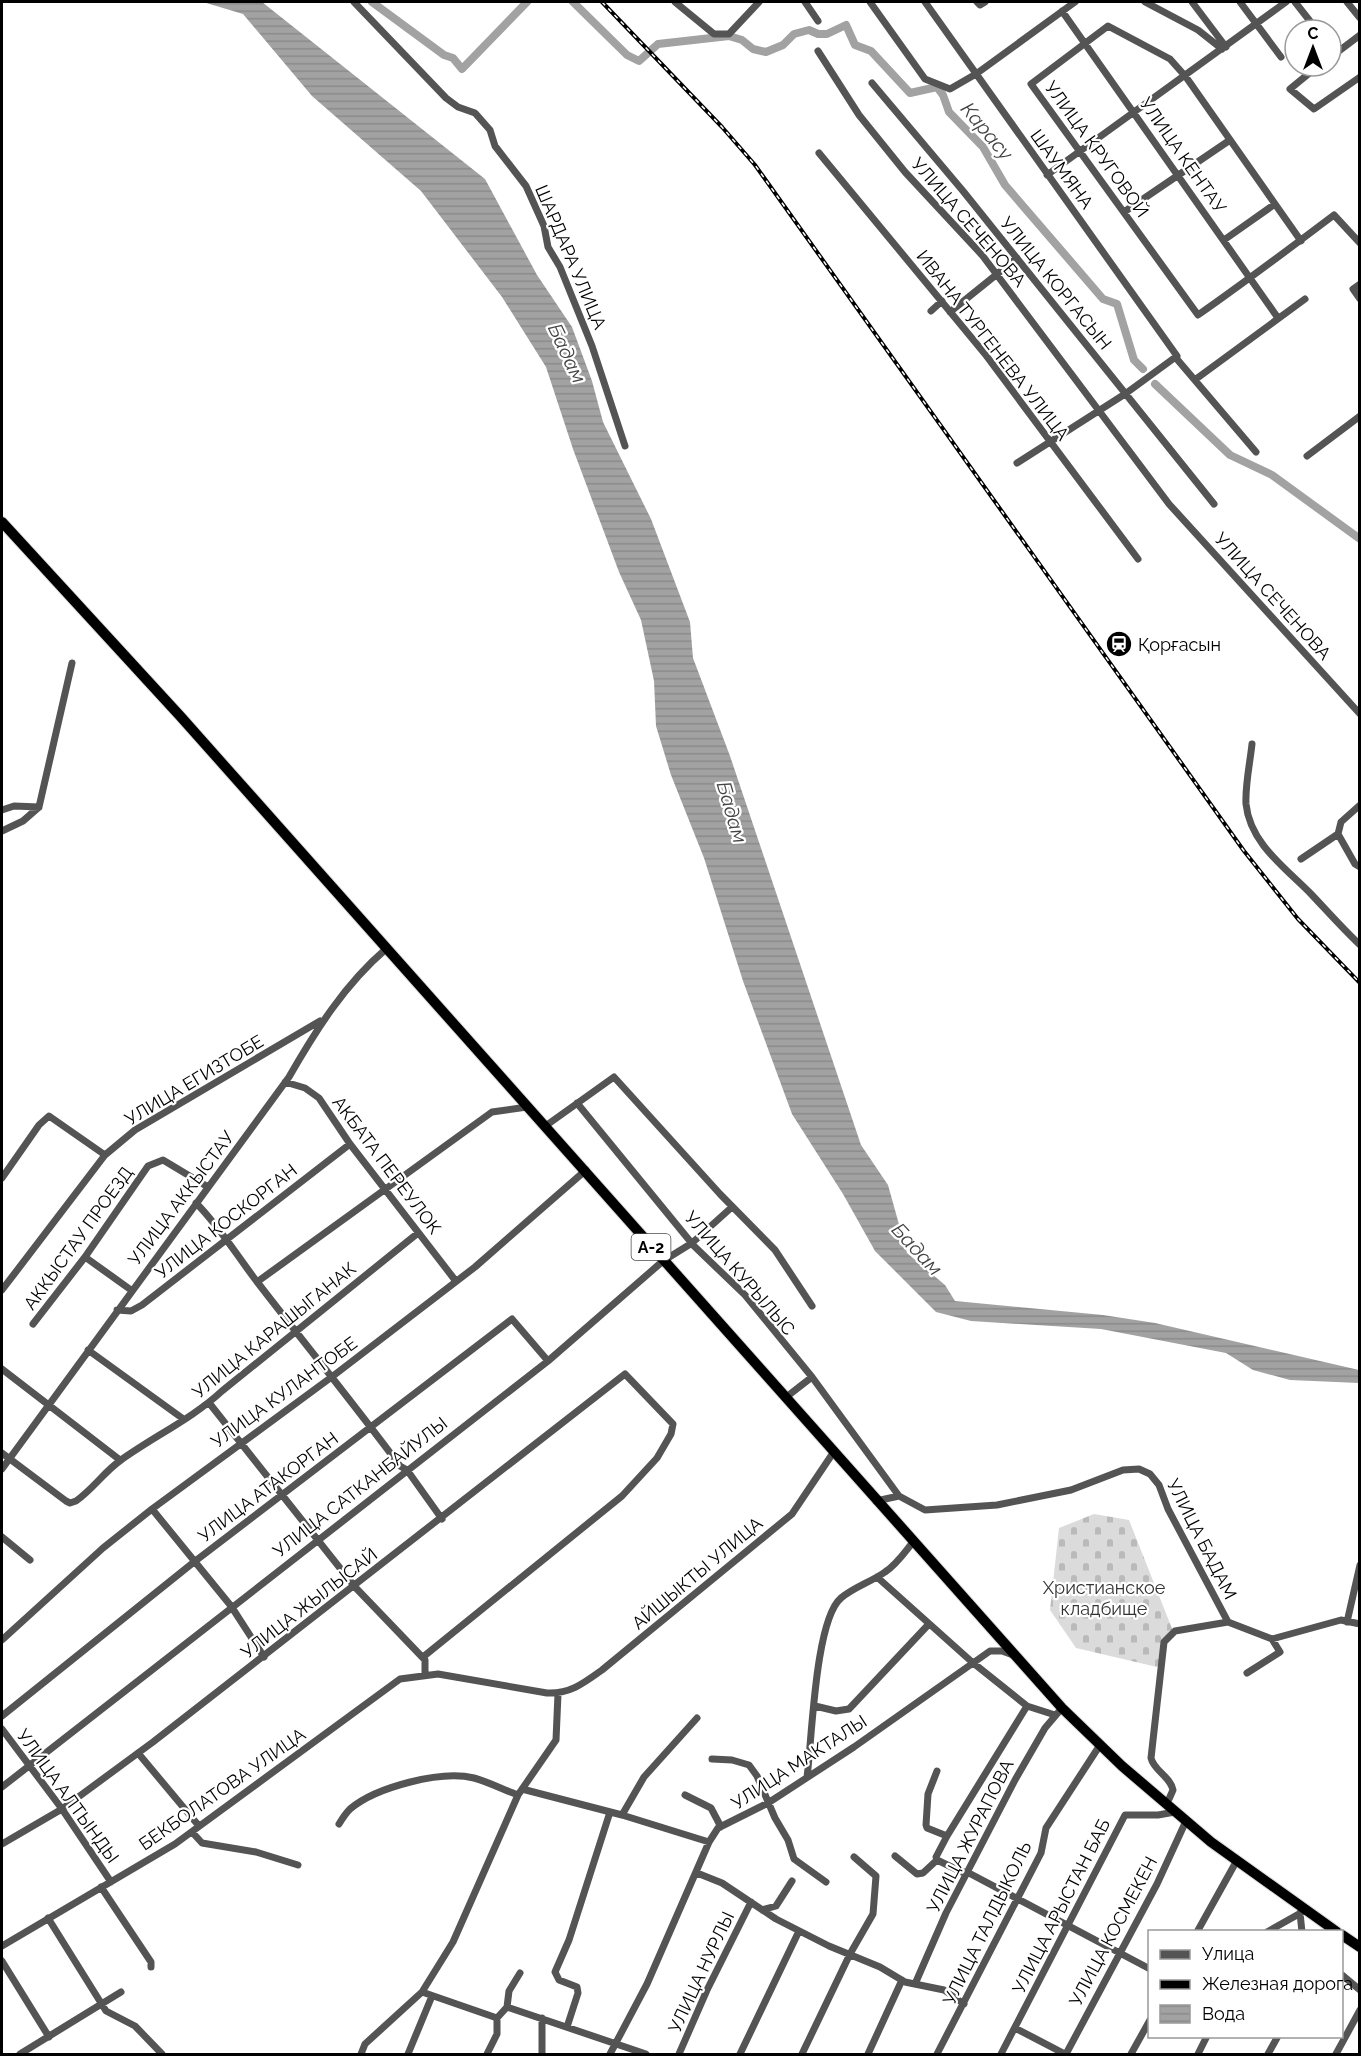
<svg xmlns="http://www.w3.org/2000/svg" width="1361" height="2056" viewBox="0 0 1361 2056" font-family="Raleway,sans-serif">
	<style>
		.cemetery { fill: url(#cemetery-stones) }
		.water { fill: url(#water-rules) }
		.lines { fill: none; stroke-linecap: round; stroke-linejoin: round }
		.river { stroke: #a2a2a2; stroke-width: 8 }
		.highway-casing { stroke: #dbdbdb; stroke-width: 12 }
		.minor { stroke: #545454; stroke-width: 7 }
		.highway { stroke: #000; stroke-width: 10 }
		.rail-casing { stroke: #000; stroke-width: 4 }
		.rail { stroke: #fff; stroke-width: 1.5; stroke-dasharray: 4.5; stroke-linecap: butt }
		.labels { text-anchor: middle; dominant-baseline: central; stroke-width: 4.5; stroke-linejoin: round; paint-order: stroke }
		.shield { fill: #fff; stroke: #4c4c4c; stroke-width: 1.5 }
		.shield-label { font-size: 16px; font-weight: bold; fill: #000 }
		.street-label { font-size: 18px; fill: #000; stroke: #fff }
		.poi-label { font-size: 18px; fill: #000; stroke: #fff; text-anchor: start }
		.park-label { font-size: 18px; fill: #323232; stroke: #fff }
		.water-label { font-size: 20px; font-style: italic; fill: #434343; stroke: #fff }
	</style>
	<defs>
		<pattern id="cemetery-stones" width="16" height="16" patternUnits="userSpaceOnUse" patternTransform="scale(1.5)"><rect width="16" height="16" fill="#dbdbdb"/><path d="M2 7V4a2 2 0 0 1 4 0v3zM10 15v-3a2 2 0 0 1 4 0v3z" fill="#bababa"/></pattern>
		<pattern id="water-rules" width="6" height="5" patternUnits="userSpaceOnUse" patternTransform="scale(1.5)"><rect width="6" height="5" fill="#a2a2a2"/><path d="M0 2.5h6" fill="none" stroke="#8a8a8a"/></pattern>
	</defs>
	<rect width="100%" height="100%" fill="#fff"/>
	<path class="cemetery" d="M1094 1514 1129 1520 1173 1631 1157 1667 1076 1648 1050 1610 1059 1528Z"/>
	<path class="water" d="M203 2H262L485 179 537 275 572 327 592 381 603 422 651 519 690 622 693 658 730 756 861 1145 888 1185 907 1253 945 1285 955 1301 1103 1315 1155 1323 1359 1370V1383L1290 1380 1253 1370 1226 1353 1101 1329 971 1321 936 1312 875 1251 843 1194 792 1114 743 981 704 858 671 775 656 726 654 681 641 620 619 572 573 449 546 367 502 297 421 191 312 96 243 14Z"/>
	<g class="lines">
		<path class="river" d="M372 2 444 55 453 58 462 69 527 2
			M573 2 627 55 639 61 658 44 729 36 742 40 753 49 766 52 783 45 794 34 809 30 818 34H827L846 25 855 45 871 51 910 93 937 87 943 95 949 112 983 147 1005 185 1103 299 1117 304 1134 360 1143 369
			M1155 384 1230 455 1272 475 1360 539"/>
		<g class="highway-casing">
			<path id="highway" d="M2 522 181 717 1062 1708 1122 1766 1211 1842 1337 1932
				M1342 1935 1360 1947"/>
		</g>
		<path class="minor" d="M354 2 446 98 458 107 475 113 490 130 495 146 526 186 544 226 548 247 560 267 592 346 625 446
			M675 2 714 34H729L759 2
			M805 2 818 21
			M870 2 925 79 950 89 976 74 1075 2
			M925 2 1177 356 1125 394 1017 463
			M977 2 980 5 985 2
			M1145 2 1198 30 1222 49
			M1192 2 1226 47
			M1240 2 1281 57
			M1295 2 1317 30
			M1347 2 1360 18
			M1062 11 1278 318
			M818 51 859 115 905 172 982 255 1169 504 1360 714
			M1331 57 1360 35
			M1318 66 1290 89 1314 109 1360 77
			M872 83 963 191 1214 504
			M819 153 985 354 1138 559
			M1047 175 1286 2
			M1124 212 1230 140
			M1224 240 1275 204
			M1301 241 1186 77 1170 59 1108 26 1031 84 1198 315C1244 283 1289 249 1334 215L1360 243
			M1360 284 1353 289 1360 299
			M931 311 942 301
			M950 312 1017 258
			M1176 358 1256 452
			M1196 379 1305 299
			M1307 456 1360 416
			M1252 744C1250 763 1245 785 1246 804 1250 844 1287 869 1312 895 1328 912 1343 929 1360 945
			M1360 805 1341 822 1338 834 1355 864 1360 867
			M2 810 14 806 39 807
			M2 831 23 821 39 807 72 663
			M1301 859 1338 834
			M285 1082 305 1088 319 1098 350 1144 455 1280
			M577 1103 694 1246 745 1295 812 1377 899 1496
			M544 1127 614 1077 720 1194 775 1250 812 1306
			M2 1178 39 1125 49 1116 105 1155
			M196 1203C220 1227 237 1256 258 1283 305 1344 354 1404 400 1466L407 1470 442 1519
			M85 1257 131 1290
			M257 1282 492 1112 527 1107
			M2 1290 105 1155 135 1130 320 1021
			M117 1310 131 1311 142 1305 350 1144
			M33 1324 85 1257 148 1166 163 1160 208 1187
			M88 1350 182 1418
			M2 1369 120 1460
			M785 1398 812 1377
			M210 1404 355 1587 425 1660V1675
			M2 1453 66 1501 70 1503 76 1501C93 1489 105 1471 121 1460 153 1437 193 1418 222 1391L418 1233
			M2 1469 289 1077C316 1030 345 984 386 949
			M876 1501 899 1496 925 1510 997 1505 1071 1490 1123 1470 1139 1469 1150 1474 1159 1485 1168 1509 1228 1622 1272 1639 1341 1620 1360 1624
			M152 1509 231 1606 264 1657
			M2 1537 30 1560
			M877 1577 972 1662 1027 1706 947 1836
			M1347 1622 1360 1565
			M2 1640 103 1548 152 1509 333 1376 475 1267 586 1170
			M1247 1673 1280 1652 1272 1639
			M815 1706 836 1711 849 1709 928 1625
			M1027 1706 1055 1715
			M2 1716 194 1562 512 1319 548 1361
			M2 1729 62 1809 111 1882
			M138 1753 199 1826
			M712 1759 732 1760 749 1765 757 1776 775 1818 788 1840 794 1859 826 1882
			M937 1771 928 1794 926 1825 927 1828 947 1836 936 1857 937 1860 962 1872H967L1150 1969
			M807 1777C812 1740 815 1620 841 1598 854 1587 871 1582 885 1572 897 1564 904 1553 913 1542
			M2 1787 548 1361 663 1261 692 1243 732 1207
			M522 1789 622 1815 709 1842
			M685 1795 711 1808 721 1827
			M1163 1802 1169 1799 1173 1790C1170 1776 1154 1771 1151 1758L1164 1642 1175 1631 1228 1622
			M622 1815 644 1777 697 1718
			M339 1824C342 1819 346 1813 350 1809 376 1787 441 1770 474 1778 489 1782 504 1790 518 1795
			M192 1832 202 1843 256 1852 298 1865
			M2 1844 62 1809 153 1742 625 1374 673 1424 671 1434 657 1458 622 1496 423 1657
			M895 1856 917 1874 923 1873 937 1860
			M697 1873 722 1883 776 1919 829 1946 880 1967 905 1982 944 1990 964 2004
			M101 1887 151 1962V1967
			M762 1910 776 1906 792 1881
			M1300 1913 1302 1932
			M48 1918 106 2011 135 2026 162 2054
			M1197 1932 1236 1862
			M1267 1932 1306 1910
			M2 1946 175 1844 400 1679 438 1674 547 1693C570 1694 584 1683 602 1670L792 1514 833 1453
			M2 1961 49 2037
			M1342 1975 1360 1990
			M915 1984 946 1913 1015 1780 1045 1728 1062 1708
			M422 1992 497 2018 507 2007 646 2054
			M507 2007 509 1991 520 1973
			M542 2018V2054
			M567 2027 578 1993 577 1987 559 1980 555 1972 569 1940 610 1812
			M1015 2028 1065 2054
			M20 2054 121 1992
			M361 2054 365 2044 422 1992 453 1942 518 1795 556 1740 558 1694
			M408 2054 432 1996
			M487 2054 497 2034V2018
			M610 2054 647 1984 709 1842 718 1828 768 1803 854 1747 990 1651H1002L1013 1655
			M679 2054 707 1990 751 1902
			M740 2054 799 1931
			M802 2054 850 1954 873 1914 876 1876 854 1857
			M868 2054 902 1980
			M937 2054 1041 1853 1046 1828 1100 1745
			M1001 2054 1125 1815H1158L1175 1812
			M1066 2054 1157 1884 1186 1821
			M1131 2054 1150 2020
			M1198 2054 1207 2036
			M1268 2054 1278 2036
			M1336 2054 1360 2010"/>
		<use href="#highway" class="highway"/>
		<g class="rail-casing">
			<path id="rail" d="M602 2 722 127 755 165 1244 851 1298 919 1360 983"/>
		</g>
		<use href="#rail" class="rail"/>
	</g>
	<defs>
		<g id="station-disc" transform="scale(1.35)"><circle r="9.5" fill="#000" stroke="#fff"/><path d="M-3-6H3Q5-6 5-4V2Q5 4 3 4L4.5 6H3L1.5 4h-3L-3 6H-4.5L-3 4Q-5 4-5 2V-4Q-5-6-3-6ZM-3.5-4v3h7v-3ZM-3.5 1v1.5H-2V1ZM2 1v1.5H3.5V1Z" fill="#fff"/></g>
	</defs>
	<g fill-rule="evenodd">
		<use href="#station-disc" x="1119" y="644"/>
	</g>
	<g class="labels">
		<rect class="shield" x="631.5" y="1234" width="39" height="26" rx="4.5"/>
		<g class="shield-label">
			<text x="651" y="1247">A-2</text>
		</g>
		<g class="street-label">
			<text transform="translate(1097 149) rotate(54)">УЛИЦА КРУГОВОЙ</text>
			<text transform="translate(1183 155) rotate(55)">УЛИЦА КЕНТАУ</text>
			<text transform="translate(1062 169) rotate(54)">ШАУМЯНА</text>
			<text transform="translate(969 222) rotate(49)">УЛИЦА СЕЧЕНОВА</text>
			<text transform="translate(571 257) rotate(67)">ШАРДАРА УЛИЦА</text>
			<text transform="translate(1056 283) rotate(51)">УЛИЦА КОРГАСЫН</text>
			<text transform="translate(993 345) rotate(52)">ИВАНА ТУРГЕНЕВА УЛИЦА</text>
			<text transform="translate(1273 596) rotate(48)">УЛИЦА СЕЧЕНОВА</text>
			<text transform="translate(194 1080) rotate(-31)">УЛИЦА ЕГИЗТОБЕ</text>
			<text transform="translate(387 1165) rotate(53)">АКБАТА ПЕРЕУЛОК</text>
			<text transform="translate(181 1198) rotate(-53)">УЛИЦА АККЫСТАУ</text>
			<text transform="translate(226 1221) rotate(-38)">УЛИЦА КОСКОРГАН</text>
			<text transform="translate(78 1238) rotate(-54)">АККЫСТАУ ПРОЕЗД</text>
			<text transform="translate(740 1273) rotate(49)">УЛИЦА КУРЫЛЫС</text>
			<text transform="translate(274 1330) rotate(-39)">УЛИЦА КАРАШЫГАНАК</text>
			<text transform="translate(284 1392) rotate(-36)">УЛИЦА КУЛАНТОБЕ</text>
			<text transform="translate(268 1487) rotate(-37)">УЛИЦА АТАКОРГАН</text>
			<text transform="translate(360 1487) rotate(-38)">УЛИЦА САТКАНБАЙУЛЫ</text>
			<text transform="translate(1202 1539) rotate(63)">УЛИЦА БАДАМ</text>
			<text transform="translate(697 1573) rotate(-40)">АЙШЫКТЫ УЛИЦА</text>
			<text transform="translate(309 1603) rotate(-38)">УЛИЦА ЖЫЛЫСАЙ</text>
			<text transform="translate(799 1762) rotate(-33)">УЛИЦА МАКТАЛЫ</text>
			<text transform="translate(222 1789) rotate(-35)">БЕКБОЛАТОВА УЛИЦА</text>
			<text transform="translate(68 1796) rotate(54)">УЛИЦА АЛТЫНДЫ</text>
			<text transform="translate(970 1836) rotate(-63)">УЛИЦА ЖУРАПОВА</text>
			<text transform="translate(1061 1906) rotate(-63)">УЛИЦА АРЫСТАН БАБ</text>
			<text transform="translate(987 1923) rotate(-64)">УЛИЦА ТАЛДЫКОЛЬ</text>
			<text transform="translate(1113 1931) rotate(-62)">УЛИЦА КОСМЕКЕН</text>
			<text transform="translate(701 1972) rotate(-65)">УЛИЦА НУРЛЫ</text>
		</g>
		<g class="poi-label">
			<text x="1138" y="644">Қорғасын</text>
		</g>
		<g class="park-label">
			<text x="1104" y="1587">Христианское<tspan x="1104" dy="21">кладбище</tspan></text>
		</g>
		<g class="water-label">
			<text transform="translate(987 131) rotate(50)">Карасу</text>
			<text transform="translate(567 353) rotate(65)">Бадам</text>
			<text transform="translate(732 812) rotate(74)">Бадам</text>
			<text transform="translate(917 1249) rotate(47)">Бадам</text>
		</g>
	</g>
	<rect width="1361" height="2056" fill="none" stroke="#000000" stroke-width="6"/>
	<rect x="1148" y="1930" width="195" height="108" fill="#ffffff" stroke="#999999" stroke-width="1.5"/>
	<rect x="1160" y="1950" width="30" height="9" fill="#545454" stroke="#999999" stroke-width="1.5"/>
	<text x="1202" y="1960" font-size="18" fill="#000000">Улица</text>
	<rect x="1160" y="1980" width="30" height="9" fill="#000000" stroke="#999999" stroke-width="1.5"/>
	<text x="1202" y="1990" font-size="18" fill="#000000">Железная дорога</text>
	<rect x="1160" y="2005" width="30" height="18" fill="url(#water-rules)" stroke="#999999" stroke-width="1.5"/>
	<text x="1202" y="2020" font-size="18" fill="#000000">Вода</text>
	<g transform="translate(1313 48)"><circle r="28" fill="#ffffff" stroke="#999999" stroke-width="1.5"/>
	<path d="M0-4.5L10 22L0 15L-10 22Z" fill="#000000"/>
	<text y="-9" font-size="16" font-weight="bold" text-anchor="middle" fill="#000000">С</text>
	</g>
</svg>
